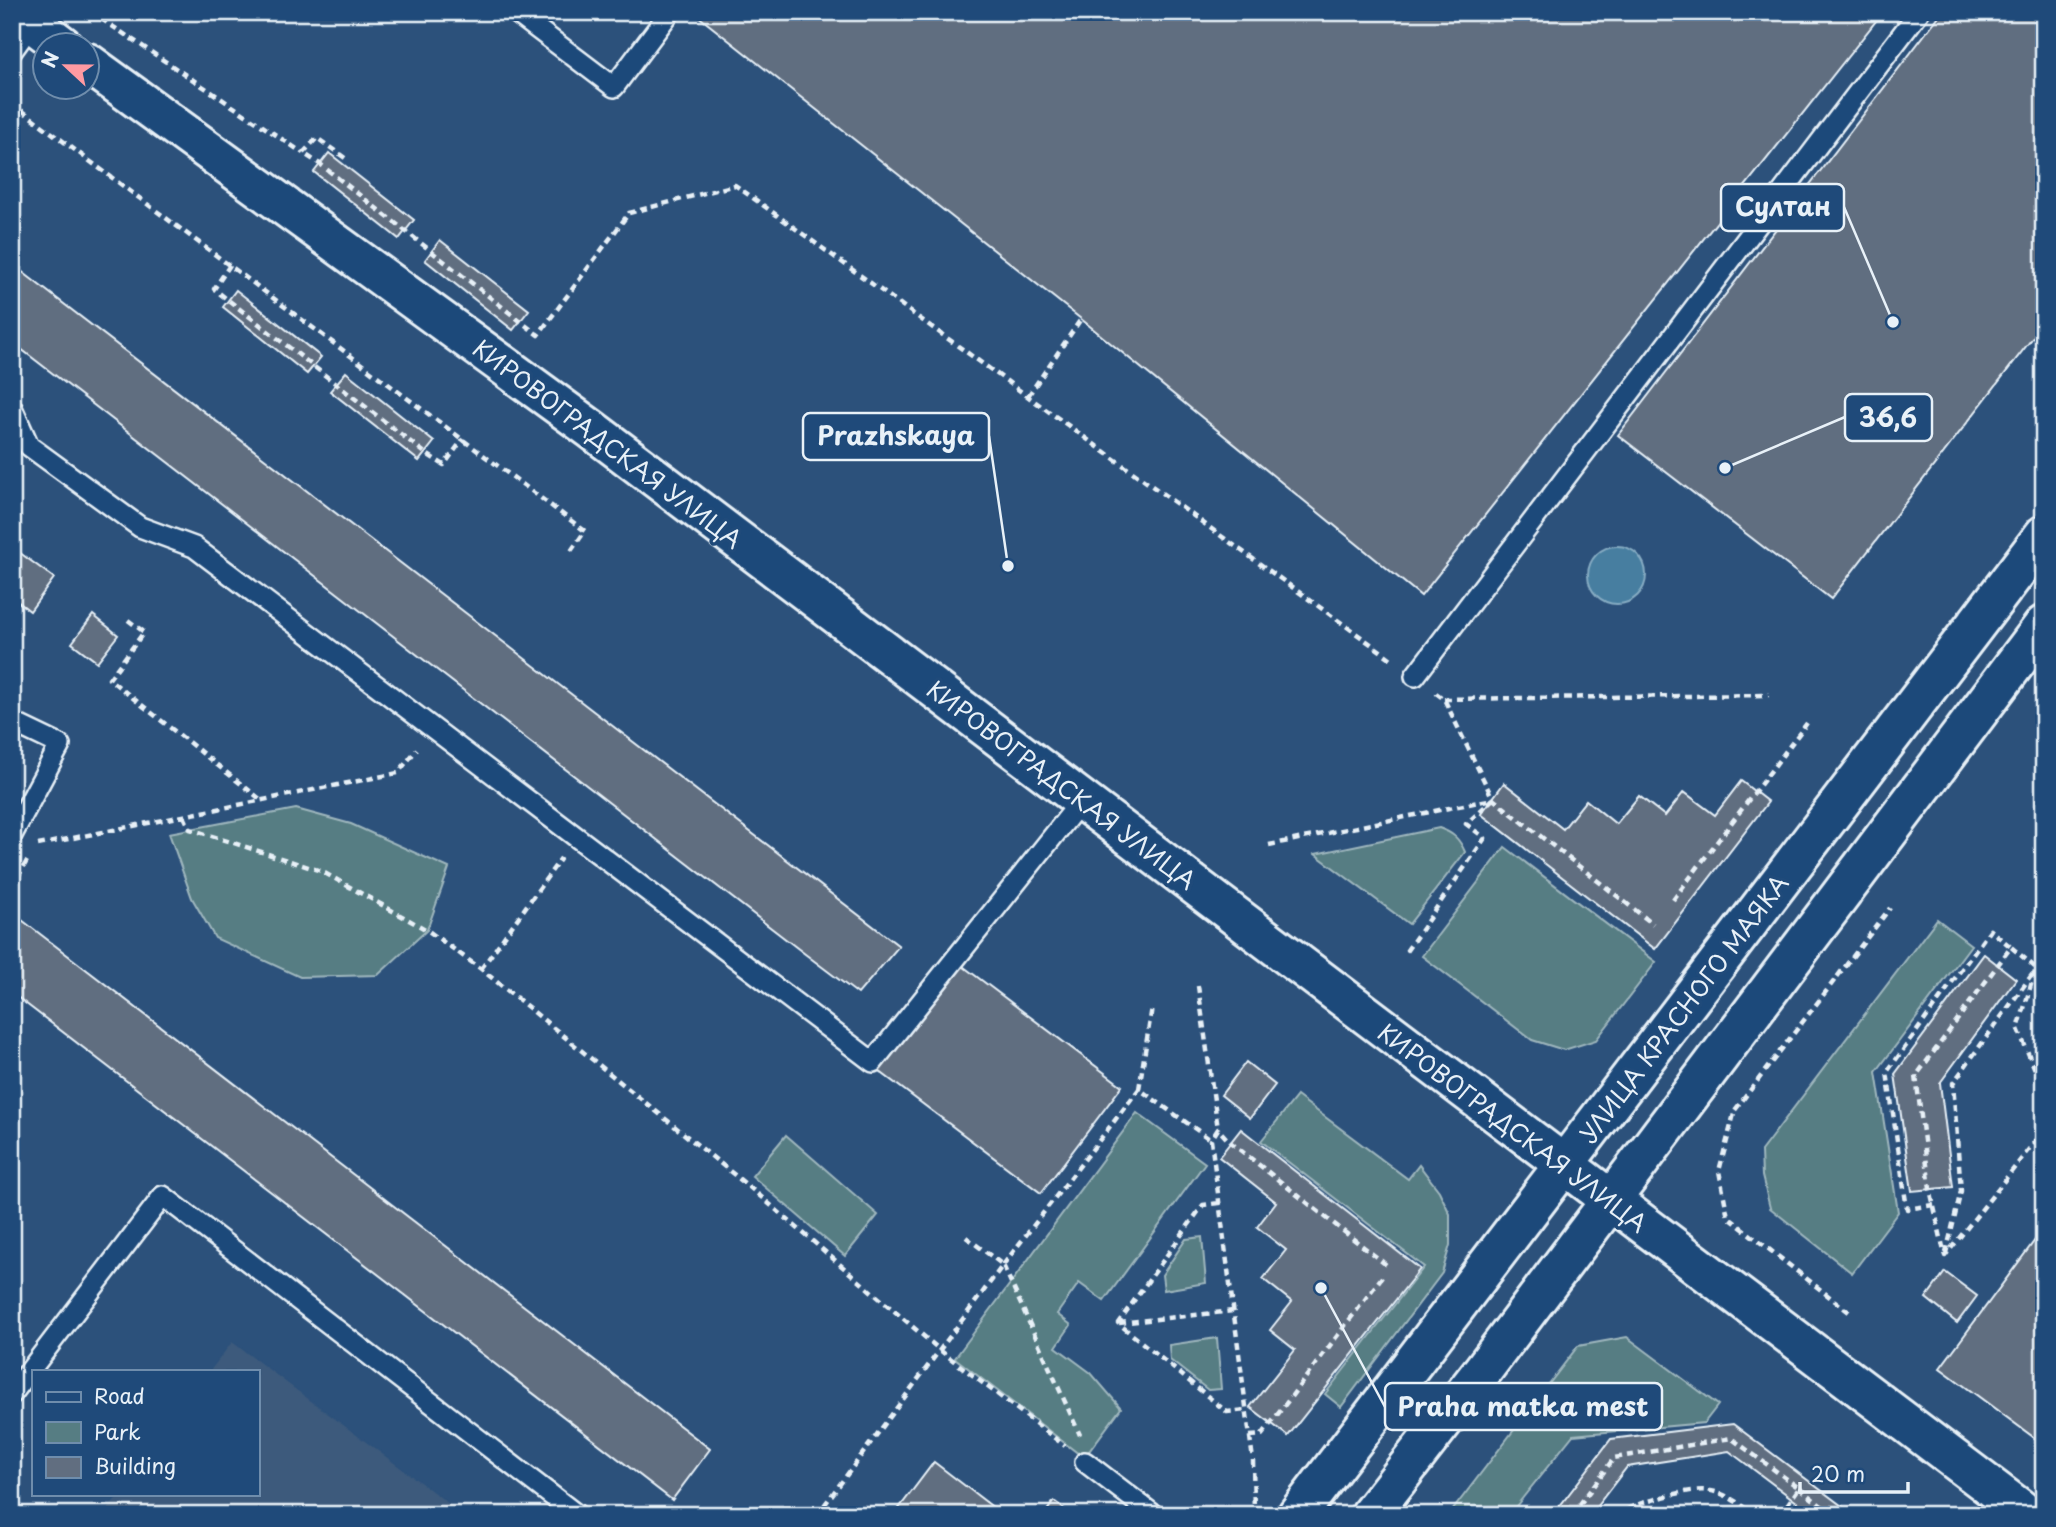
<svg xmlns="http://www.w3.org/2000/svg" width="2056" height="1527" viewBox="0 0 2056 1527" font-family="'Playpen Sans',sans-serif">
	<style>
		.built { fill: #3c5a7c }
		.green { fill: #567d83; stroke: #9fb7be; stroke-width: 2 }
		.water { fill: #467ea0; stroke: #87acc3; stroke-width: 2 }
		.building { fill: #616e80; stroke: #e8f1f8; stroke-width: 2 }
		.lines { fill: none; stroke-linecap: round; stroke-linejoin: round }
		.service-casing { stroke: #e8f1f8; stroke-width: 24 }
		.tertiary-casing { stroke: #e8f1f8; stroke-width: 44 }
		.path { stroke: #e8f1f8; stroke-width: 4.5; stroke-dasharray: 7 5; stroke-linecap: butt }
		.service { stroke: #1f4a7a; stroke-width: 19 }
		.tertiary { stroke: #1f4a7a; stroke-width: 38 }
		.labels { text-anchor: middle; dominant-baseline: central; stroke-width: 7; stroke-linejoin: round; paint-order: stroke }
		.street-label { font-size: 24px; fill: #e8f1f8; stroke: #1f4a7a }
		.leader { fill: none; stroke: #e8f1f8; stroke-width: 2.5 }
		.callout-dot { fill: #e8f1f8; stroke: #1f4a7a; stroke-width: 2.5 }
		.callout { fill: #1f4a7a; stroke: #e8f1f8; stroke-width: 2.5 }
		.callout-label { font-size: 26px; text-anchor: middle; font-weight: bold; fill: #e8f1f8 }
	</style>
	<rect width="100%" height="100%" fill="#2c517b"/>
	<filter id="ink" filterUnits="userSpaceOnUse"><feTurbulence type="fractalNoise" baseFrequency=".0143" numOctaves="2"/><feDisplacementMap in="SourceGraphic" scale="14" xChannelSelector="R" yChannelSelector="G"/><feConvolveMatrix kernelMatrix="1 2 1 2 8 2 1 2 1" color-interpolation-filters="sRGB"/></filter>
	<g filter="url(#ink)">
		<path class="built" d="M232 1342 464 1515H104L120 1494H257V1371H210Z"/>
		<path class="green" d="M296 809 351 824 449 868 427 930 378 975 300 977 215 938 192 898 169 833Z
			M1439 828C1453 833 1459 838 1465 852L1409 924 1315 854Z
			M1505 847 1656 962 1596 1040 1564 1050 1532 1040 1422 956Z
			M1937 919 1971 945 1876 1072 1898 1212 1852 1273 1770 1208 1762 1176 1761 1151Z
			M1297 1096 1408 1179 1419 1165 1439 1191 1450 1214V1245L1442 1273 1341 1407 1325 1394 1424 1267 1261 1141Z
			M1137 1113 1205 1163 1104 1301 1079 1283 1057 1314 1071 1325 1056 1347 1091 1373 1121 1408 1084 1458 955 1358Z
			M786 1135 878 1215 845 1256 752 1176Z
			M1202 1237 1206 1283 1164 1290 1162 1275 1186 1239Z
			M1627 1337 1718 1405 1704 1423 1573 1435 1509 1515H1449L1578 1346Z
			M1217 1338 1221 1389 1208 1390 1170 1360 1169 1345Z"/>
		<path class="water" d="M1588 575a29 29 0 1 1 58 0a29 29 0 1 1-58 0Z"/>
		<path class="building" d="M693 12H1883L1421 596 1081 319Z
			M1942 12H2044V323L1831 599 1618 435Z
			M329 153 414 220 399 239 314 172Z
			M440 240 529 310 513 330 425 260Z
			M12 264 502 641 899 946 858 994 805 954 12 342Z
			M236 290 321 357 307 374 223 307Z
			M346 372 434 442 419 461 330 391Z
			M12 547 54 578 30 611 12 597Z
			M93 615 118 635 97 662 72 643Z
			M1741 781 1768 802 1655 949 1481 814 1504 783 1563 829 1586 800 1616 824 1639 796 1665 816 1684 792 1715 815Z
			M18 917 710 1449 672 1500 12 993V925Z
			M1984 954 2016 979 1940 1083 1953 1187 1912 1191 1895 1074Z
			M960 964 1122 1086 1041 1193 879 1071Z
			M1246 1062 1275 1085 1250 1118 1221 1095Z
			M1241 1129 1420 1269 1288 1436 1250 1407 1295 1350 1270 1330 1292 1302 1263 1279 1286 1250 1257 1227 1276 1202 1219 1157Z
			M2044 1228V1445L1940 1368Z
			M1945 1272 1977 1296 1957 1323 1926 1298Z
			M1733 1424 1854 1515H1814L1729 1451 1627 1467 1590 1515H1553L1611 1439Z
			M934 1462 1003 1515H894Z
			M1054 1501 1072 1515H1044Z"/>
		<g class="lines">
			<g class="service-casing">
				<path id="service" d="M515 12 614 87 670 12
					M12 51 36 18
					M12 408 29 446 140 527 194 547 873 1062 1082 800
					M1415 676 1919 12
					M12 722 60 745 12 835
					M12 1394 163 1196 577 1515
					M1085 1462 1154 1515"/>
			</g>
			<g class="tertiary-casing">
				<path id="tertiary" d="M18 12 63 46
					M88 63 591 429 2028 1515
					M1297 1515 2044 535
					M1370 1515 1483 1370 2044 625"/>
			</g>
			<path class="path" d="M91 12 303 153
				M12 103 585 531 571 551
				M345 158 317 138 303 153 320 164 538 335 629 213 735 185 1393 660
				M230 265 214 289 425 453 444 465 463 439
				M1028 396 1081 319
				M128 620 144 632 109 679 260 799
				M1436 693 1444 699 1493 799 1653 924
				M1444 699 1769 695
				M184 816 190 829 321 871 427 930 481 969 753 1190 941 1351 1065 1446
				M38 845 398 773 417 749
				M1269 845 1493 799 1466 824 1485 838 1405 953
				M12 888 29 857
				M1673 900 1807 723
				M481 969 561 858
				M1198 986 1218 1129
				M1139 1089 1152 1007
				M2044 1091 2018 1029 2036 968 2011 947 1916 1076 1930 1189 1945 1256 2044 1130
				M1219 1203 1203 1205 1118 1323 1227 1412 1247 1410
				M1934 1205 1907 1209 1887 1072 1990 930 2011 947
				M966 1237 1003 1265 1080 1435
				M1946 1253 1961 1191 1953 1083 2034 972
				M1849 1312 1728 1217 1719 1171 1735 1110 1890 908
				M1119 1323 1233 1311
				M1250 1436 1262 1435 1382 1277
				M1799 1488 1833 1515
				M817 1515 1003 1265 1139 1089 1211 1140
				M1254 1515 1253 1460 1211 1140 1218 1129 1230 1142 1389 1267
				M1572 1515 1614 1458 1731 1438 1799 1488 1780 1515
				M1617 1515C1632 1505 1646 1502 1663 1497 1706 1486 1718 1486 1754 1515"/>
			<use href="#service" class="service"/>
			<use href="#tertiary" class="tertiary"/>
		</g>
	</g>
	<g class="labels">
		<g class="street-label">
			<text transform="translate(608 443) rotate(37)">КИРОВОГРАДСКАЯ УЛИЦА</text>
			<text transform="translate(1062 784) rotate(37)">КИРОВОГРАДСКАЯ УЛИЦА</text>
			<text transform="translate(1683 1008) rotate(-53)">УЛИЦА КРАСНОГО МАЯКА</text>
			<text transform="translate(1513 1127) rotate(37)">КИРОВОГРАДСКАЯ УЛИЦА</text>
		</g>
	</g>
	<path class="leader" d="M1893 322L1844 207M1725 468L1845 417M1008 566L989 436M1321 1288L1385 1407"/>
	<g class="callout-dot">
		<circle cx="1893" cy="322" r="7"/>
		<circle cx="1725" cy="468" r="7"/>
		<circle cx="1008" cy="566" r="7"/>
		<circle cx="1321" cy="1288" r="7"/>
	</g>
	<g class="callout">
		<rect x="1721" y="184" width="123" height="47" rx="7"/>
		<rect x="1845" y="394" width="87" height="47" rx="7"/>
		<rect x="803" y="413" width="186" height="47" rx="7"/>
		<rect x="1385" y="1383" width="277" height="47" rx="7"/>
	</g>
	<g class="callout-label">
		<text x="1783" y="216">Султан</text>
		<text x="1888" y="427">36,6</text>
		<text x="896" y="445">Prazhskaya</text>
		<text x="1523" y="1416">Praha matka mest</text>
	</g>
	<rect width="2056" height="1527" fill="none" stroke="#1f4a7a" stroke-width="42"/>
	<rect x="21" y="21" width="2014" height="1485" fill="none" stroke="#e8f1f8" stroke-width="2.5" filter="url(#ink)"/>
	<rect x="32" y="1370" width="228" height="126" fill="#1f4a7a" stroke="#6f8dac" stroke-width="2"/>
	<rect x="46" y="1392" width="35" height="10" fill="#1f4a7a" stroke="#6f8dac" stroke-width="2"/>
	<text x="94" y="1404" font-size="21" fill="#e8f1f8">Road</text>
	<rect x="46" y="1422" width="35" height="21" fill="#567d83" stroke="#6f8dac" stroke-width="2"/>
	<text x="94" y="1440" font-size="21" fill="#e8f1f8">Park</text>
	<rect x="46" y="1457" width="35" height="21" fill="#616e80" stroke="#6f8dac" stroke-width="2"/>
	<text x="94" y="1474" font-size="21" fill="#e8f1f8">Building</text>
	<g transform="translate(66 66) rotate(292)"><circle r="33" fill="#1f4a7a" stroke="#6f8dac" stroke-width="2"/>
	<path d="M0-5L12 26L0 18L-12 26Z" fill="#ff9aa2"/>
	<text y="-10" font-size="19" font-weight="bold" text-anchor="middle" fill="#e8f1f8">N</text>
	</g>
	<path d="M1800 1482v10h108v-10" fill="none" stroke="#e8f1f8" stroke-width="3.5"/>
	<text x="1811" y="1482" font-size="21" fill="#e8f1f8" stroke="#1f4a7a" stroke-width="5" paint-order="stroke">20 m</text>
</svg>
